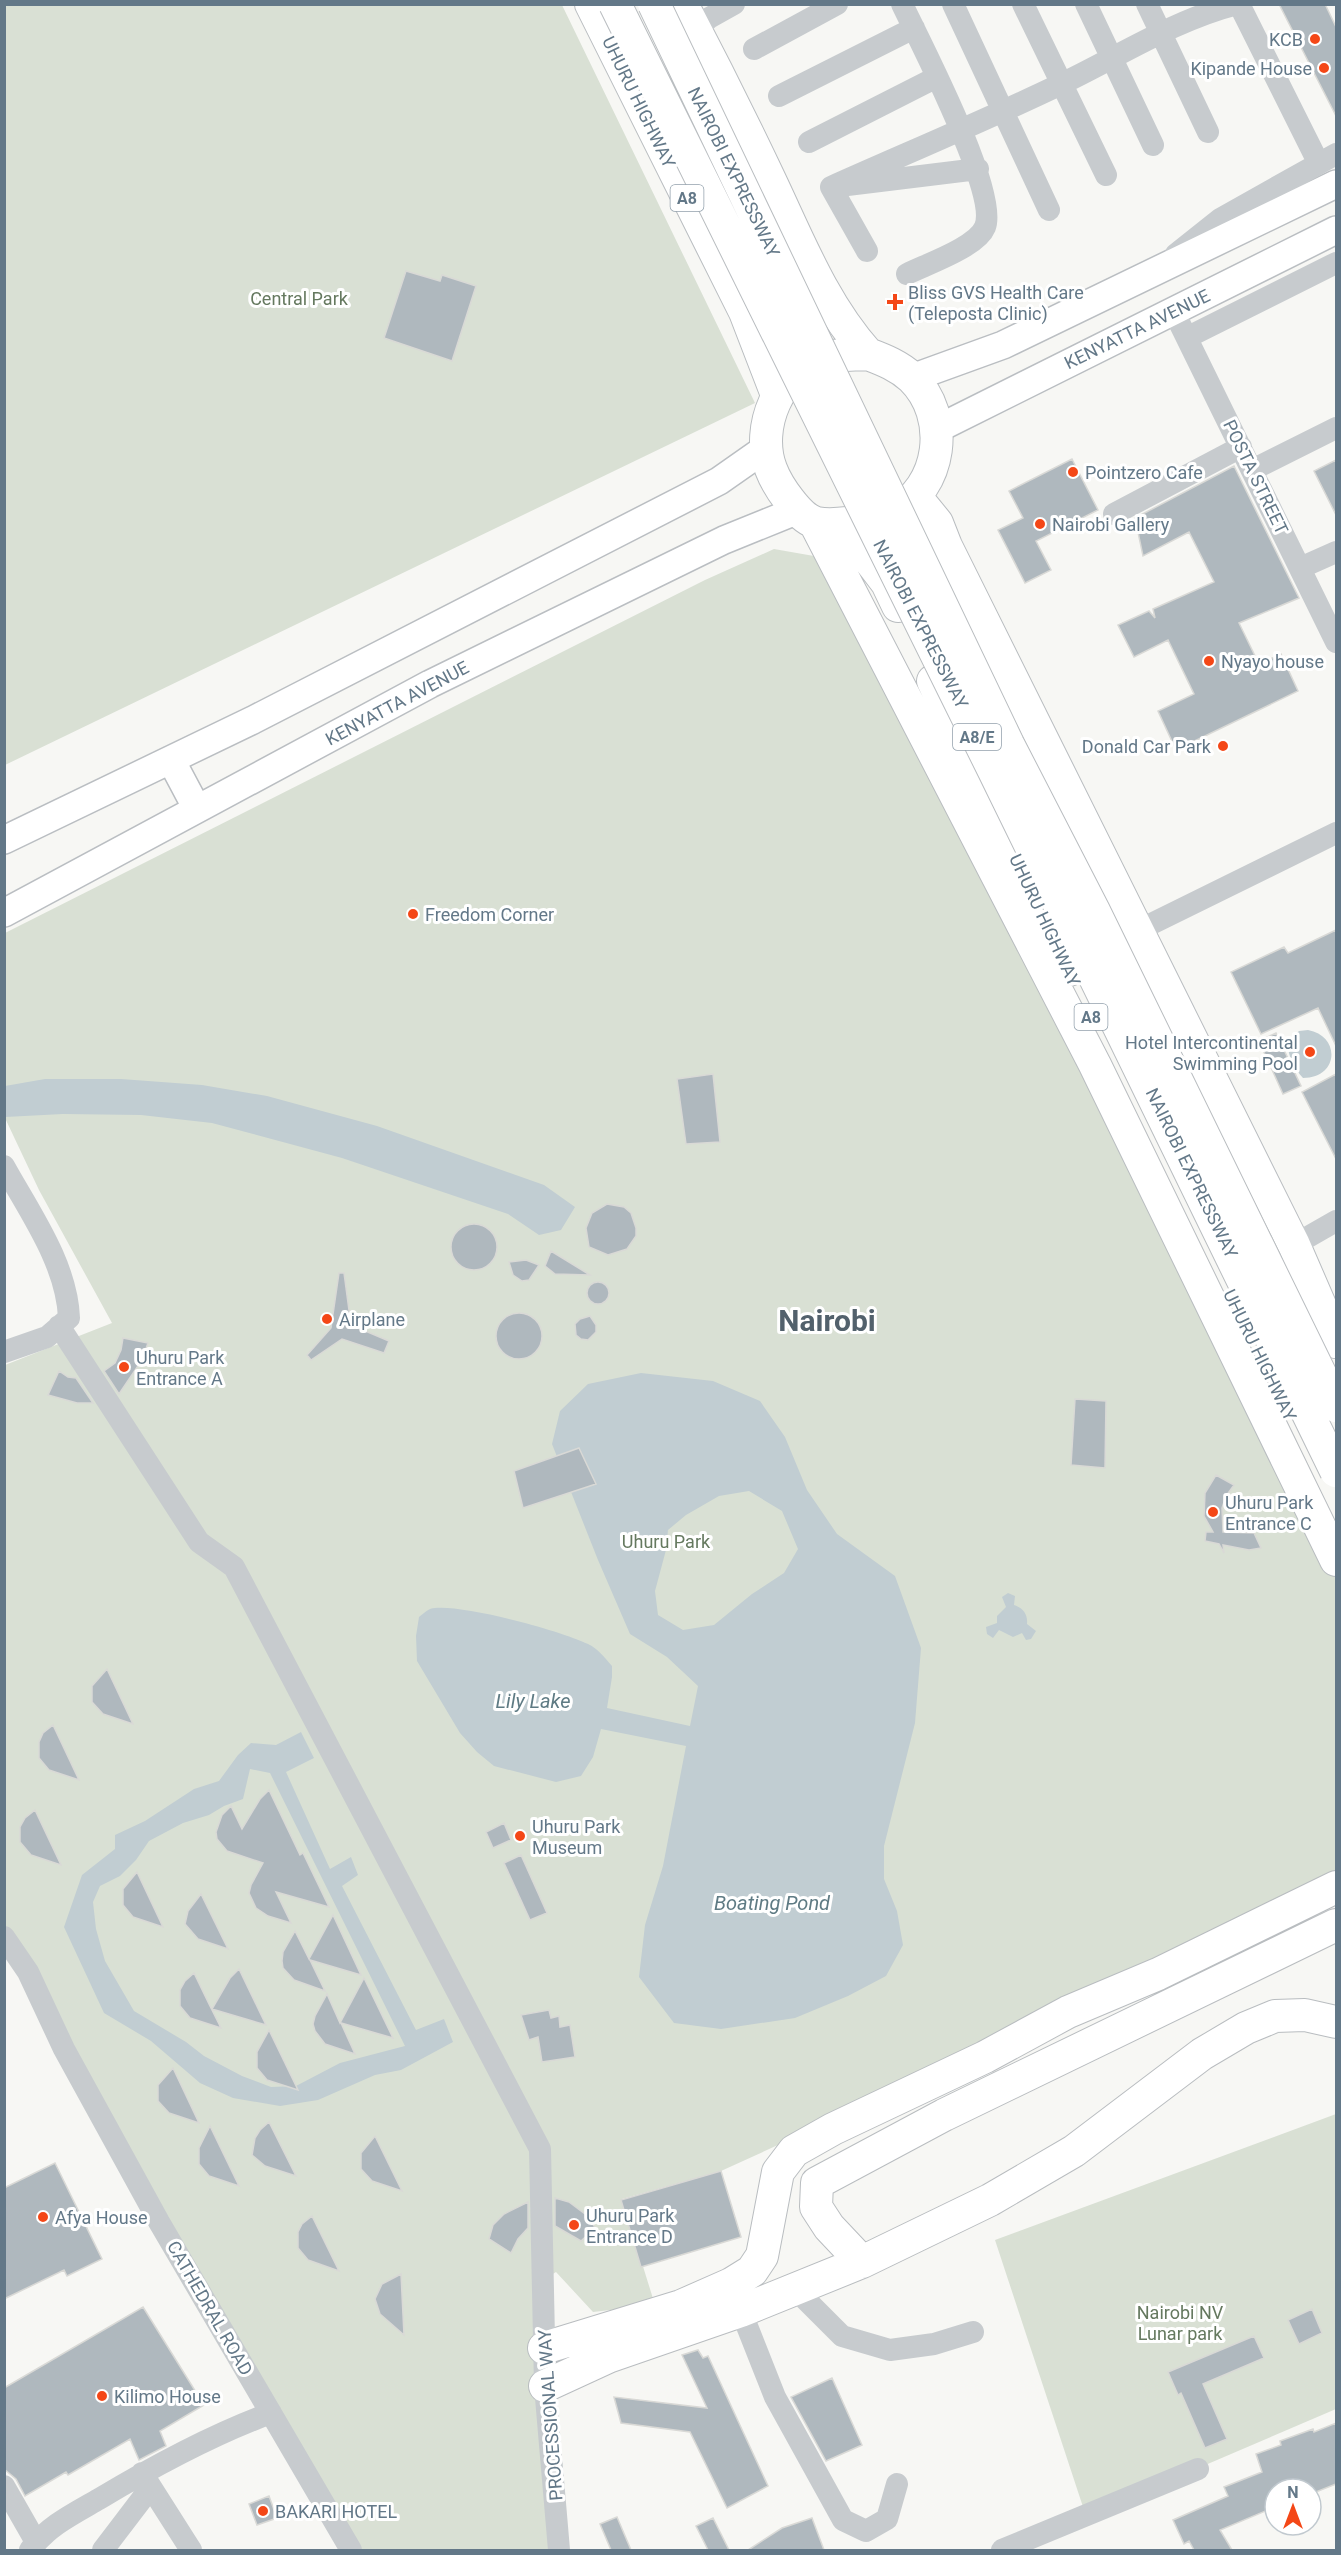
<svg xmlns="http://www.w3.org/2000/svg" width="1341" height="2555" viewBox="0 0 1341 2555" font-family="Roboto,sans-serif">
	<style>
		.green { fill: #d9e0d4 }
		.water { fill: #c1cdd2; fill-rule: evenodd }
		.building { fill: #afb8be; stroke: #d9d9d6; stroke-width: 1.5 }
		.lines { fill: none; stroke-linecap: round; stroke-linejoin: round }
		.major-casing { stroke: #babec2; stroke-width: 30 }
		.highway-casing { stroke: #b9bdc0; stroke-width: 34 }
		.minor { stroke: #c7cbce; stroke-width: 22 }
		.major { stroke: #fff; stroke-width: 27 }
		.highway { stroke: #fff; stroke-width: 32 }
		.highway-bridge-casing { stroke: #b9bdc0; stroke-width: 34; stroke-linecap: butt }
		.highway-bridge { stroke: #fff; stroke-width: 32 }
		.poi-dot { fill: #f44717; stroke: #fff; stroke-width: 2 }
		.labels { text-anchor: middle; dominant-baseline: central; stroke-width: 6; stroke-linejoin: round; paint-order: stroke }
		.shield { fill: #fff; stroke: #92a0ac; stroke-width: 1.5 }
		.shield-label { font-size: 16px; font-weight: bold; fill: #637888 }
		.poi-label { font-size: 18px; fill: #637888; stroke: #fff; text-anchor: start }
		.street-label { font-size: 18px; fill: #637888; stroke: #fff }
		.park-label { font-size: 18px; fill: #65795f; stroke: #fff }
		.water-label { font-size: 20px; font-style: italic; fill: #5f7b84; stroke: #fff }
		.town-label { font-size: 30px; font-weight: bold; fill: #52616c; stroke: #fff }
	</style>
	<rect width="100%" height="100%" fill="#f7f7f4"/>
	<path class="green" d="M5 5H562L755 403 5 765Z
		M774 549 831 559 1336 1563V1872L971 2057 721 2171 622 2199 655 2305 593 2312 556 2272 543 2280 559 2550H352L5 1940V1365L112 1323 39 1190 5 1118V933L705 580Z
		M1336 2114V2409L1086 2516 995 2240Z"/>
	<path class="water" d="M1308 1030C1341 1036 1339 1078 1303 1078 1294 1068 1287 1055 1288 1041L1299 1031Z
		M45 1079H121L202 1085 267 1096 377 1126 544 1185 575 1207 561 1230 539 1235 508 1214 342 1158 212 1123 141 1115 63 1114 5 1117V1086Z
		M641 1373 713 1381 760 1401 785 1437 807 1490 837 1534 895 1576 921 1648 915 1723 884 1846V1879L897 1911 903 1945 886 1976 848 1996 795 2018 721 2029 674 2023 639 1977 645 1925 663 1866 686 1746 601 1729 593 1757 581 1776 556 1782 494 1766 477 1752 460 1733 417 1661 416 1636 419 1617C424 1613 429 1608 435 1608 465 1605 559 1630 588 1644 597 1648 605 1658 612 1666V1677L607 1708 690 1726 698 1686 667 1657 630 1634 598 1560 552 1444 560 1411 588 1384ZM749 1491 782 1511 798 1549 784 1573 752 1594 714 1625 683 1630 658 1615 655 1591 666 1550 668 1530 686 1515 719 1496Z
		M1008 1593 1015 1596 1014 1605C1023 1608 1028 1614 1027 1624L1036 1631 1031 1639 1026 1640 1022 1633 1013 1637 999 1630 993 1638 987 1634 986 1627 997 1623V1616L1006 1607 1002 1597Z
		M301 1732 314 1758 286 1772 330 1869 351 1857 358 1875 342 1886 416 2030 444 2019 453 2042 401 2070 375 2075 318 2100 280 2106 233 2098 200 2083 151 2041 104 2013 64 1927 82 1875 115 1849V1835L145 1821 194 1789 219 1781 238 1755 251 1743 276 1745ZM250 1769 270 1773 405 2046 340 2063 296 2086 271 2087 242 2076 204 2056 186 2042 134 2011 105 1961 96 1929 93 1902 100 1886 120 1876 136 1860 149 1841 183 1823 209 1815 224 1806 243 1799Z"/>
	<path class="building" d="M1279 4H1325L1336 27V116Z
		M406 271 440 281 442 275 476 286 452 361 384 338Z
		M1072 459 1098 510 1036 541 1051 570 1025 583 998 530 1023 518 1009 491Z
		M1336 460V515L1314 471Z
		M1234 466 1299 598 1239 623 1259 664 1281 654 1298 691 1176 750 1158 711 1194 694 1168 640 1134 657 1118 625 1149 611 1155 618 1153 609 1214 582 1189 532 1143 556 1135 518Z
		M1336 930V1046L1318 1008 1261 1034 1231 972 1284 947 1288 953Z
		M1276 1033 1301 1086 1283 1094 1259 1041Z
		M713 1074 720 1142 686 1144 677 1079Z
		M1336 1074V1159L1302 1092Z
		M607 1204 624 1207 631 1213 636 1228V1236L627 1249 608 1255 589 1247 586 1228 592 1213Z
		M451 1247a23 23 0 1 1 46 0a23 23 0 1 1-46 0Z
		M551 1251 590 1275 555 1274 545 1266Z
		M526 1260 539 1265 529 1280 522 1281 513 1275 509 1262Z
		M339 1273H344L351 1325 389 1341 384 1353 342 1339 311 1360 307 1355 331 1328Z
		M587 1293a11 11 0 1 1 22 0a11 11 0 1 1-22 0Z
		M496 1336a23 23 0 1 1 46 0a23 23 0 1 1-46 0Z
		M590 1316 596 1325V1332L588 1340 581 1339 576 1335 575 1324 580 1319Z
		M123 1338 148 1343 142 1360 119 1394 104 1371 115 1363 121 1350Z
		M59 1371 68 1377 76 1378 93 1403H77L48 1395Z
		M1075 1399 1106 1401 1105 1468 1071 1465Z
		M579 1448 596 1484 523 1508 514 1471Z
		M1216 1475 1234 1485 1226 1496 1222 1508 1223 1532 1254 1533 1261 1548 1249 1550 1223 1545 1224 1553 1219 1544 1205 1541 1206 1532H1213L1204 1516 1205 1493Z
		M107 1669 133 1724 103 1714 92 1702V1686Z
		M53 1725 79 1780 49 1770 39 1758V1742L43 1733Z
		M269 1790 300 1855 303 1853 329 1907 276 1892 291 1923 268 1916 256 1908 249 1893 251 1885 263 1863 227 1851 217 1839 216 1832 222 1815 231 1806 242 1829 260 1799Z
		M35 1810 61 1865 31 1855 20 1842V1827L25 1818Z
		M504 1823 511 1840 493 1848 486 1832Z
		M521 1855 547 1913 530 1920 504 1863Z
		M137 1872 163 1927 133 1917 123 1905V1889Z
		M201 1894 228 1949 198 1939 185 1924 188 1911Z
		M333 1915 361 1975 310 1960 325 1991 294 1980 283 1968 282 1961 283 1952 295 1931 309 1959Z
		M239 1969 266 2025 212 2009 230 1978Z
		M194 1973 209 2004 221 2028 190 2018 180 2006V1990L185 1981Z
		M364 1978 393 2038 341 2023 355 2054 325 2044 315 2031 313 2024 315 2016 327 1994 340 2023Z
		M549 2010 551 2018 559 2016 560 2027 570 2025 575 2057 542 2062 538 2037 529 2040 521 2015Z
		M269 2030 298 2090 267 2080 257 2068V2052Z
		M173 2068 199 2123 169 2113 158 2101V2085Z
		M269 2122 296 2176 265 2166 252 2155 255 2138 260 2130Z
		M210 2126 239 2186 209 2176 199 2164V2148Z
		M375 2136 402 2191 372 2181 361 2169V2153Z
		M55 2163 102 2259 67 2276 64 2270 4 2299V2188Z
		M721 2171 741 2237 641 2267 621 2200Z
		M555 2198 569 2202 589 2217 595 2228 581 2241 555 2226Z
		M528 2202V2228L518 2239 511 2253 489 2239 493 2225 504 2214Z
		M312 2216 339 2271 308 2260 298 2248V2232L302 2224Z
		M401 2274 404 2335 380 2314 375 2299 382 2284Z
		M143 2307 204 2405 160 2431 166 2446 139 2460 130 2439 68 2475 66 2472 25 2496 16 2479 4 2469V2388Z
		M1312 2309 1322 2333 1299 2344 1288 2320Z
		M1254 2336 1264 2358 1203 2384 1227 2439 1205 2448 1181 2393 1178 2395 1168 2372Z
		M698 2350 703 2358 708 2356 768 2486 727 2508 690 2432 621 2423 614 2397 707 2408 682 2355Z
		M832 2378 862 2445 826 2461 791 2397Z
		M1336 2423V2484L1311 2494V2489H1275V2507L1220 2530 1232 2550H1194L1189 2541 1184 2544 1173 2520 1228 2496 1224 2487 1262 2472 1256 2454 1281 2445 1280 2441 1313 2429 1314 2432Z
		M269 2496 277 2518 257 2525 249 2504Z
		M617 2517 631 2550H611L600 2524Z
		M713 2518 729 2550H708L696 2526Z
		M812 2518 824 2550H748L782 2528Z"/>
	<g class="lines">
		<g class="major-casing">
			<path id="major" d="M912 378 1003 345 1336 184
				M937 429 1336 230
				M171 760 197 809
				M4 840 253 720 719 481 766 448
				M4 913 430 684 724 540 798 510"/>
		</g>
		<g class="highway-casing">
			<path id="highway" d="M591 4 745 312 777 395
				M682 4C713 63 742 121 770 180 799 241 823 304 868 354
				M868 354C884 360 899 366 912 378 951 416 943 488 892 513 878 520 864 522 848 523 839 524 826 525 817 523 799 519 777 485 771 469 755 428 779 370 823 358 837 354 854 355 868 354Z
				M915 496 937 523 946 546 1294 1245 1336 1342
				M815 523 1095 1065 1336 1560
				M842 524 887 583 898 606
				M933 681 1069 970
				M1336 1925 944 2115 817 2183 816 2207 829 2227 862 2262 990 2200 1074 2151 1202 2054 1246 2028 1275 2016 1305 2015 1336 2022
				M544 2348 681 2306 731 2284 752 2271 762 2256 778 2172 794 2151 833 2129 985 2057 1068 2012 1158 1974 1336 1887
				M545 2386 608 2357 741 2311 862 2262"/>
		</g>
		<path class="minor" d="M902 4C920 42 999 193 985 227 977 247 927 264 907 274
			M953 4 1049 210
			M1023 4 1106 175
			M1086 4 1153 145
			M1147 4 1208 132
			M1239 4 1318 162
			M696 30 709 18 734 4
			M754 49 837 4
			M779 96 914 28
			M809 142 937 77
			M831 187C907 153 984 121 1059 85 1118 57 1174 20 1237 4
			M867 251 831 187 978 169
			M1176 254 1220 219 1336 154
			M1174 312 1336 642
			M1188 337 1336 263
			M1252 470 1336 428
			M1114 514 1241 447
			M1300 568 1336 552
			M1139 930 1336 833
			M4 1166C30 1213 67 1264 69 1318L47 1337 4 1352
			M1294 1245 1336 1221
			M59 1326 199 1542 234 1567 540 2149 545 2386 559 2550
			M4 1937 28 1972 64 2049 159 2222 351 2550
			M795 2289 842 2336 890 2350 934 2344 973 2332
			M741 2311 775 2397 843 2520 866 2531 887 2519 897 2484
			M142 2473 191 2550
			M4 2486 36 2542
			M30 2550C48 2526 73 2514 99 2499 154 2466 211 2435 271 2413
			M103 2550 151 2487
			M1002 2550 1198 2469"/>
		<use href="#major" class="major"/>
		<use href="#highway" class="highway"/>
		<g class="highway-bridge-casing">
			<path id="highway-bridge" d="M615 4 994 771 1336 1471
				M654 4 1008 744 1094 911 1336 1406"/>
		</g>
		<use href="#highway-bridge" class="highway-bridge"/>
	</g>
	<g class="poi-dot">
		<circle cx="1315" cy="39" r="6"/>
		<circle cx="1324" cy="68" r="6"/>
		<path d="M892 293h6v6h6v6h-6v6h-6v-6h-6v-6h6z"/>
		<circle cx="1073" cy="472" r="6"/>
		<circle cx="1040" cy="524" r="6"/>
		<circle cx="1209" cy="661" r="6"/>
		<circle cx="1223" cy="746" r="6"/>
		<circle cx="413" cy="914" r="6"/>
		<circle cx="1310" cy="1052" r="6"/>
		<circle cx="327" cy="1319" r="6"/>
		<circle cx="124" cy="1367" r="6"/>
		<circle cx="1213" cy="1512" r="6"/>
		<circle cx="520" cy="1836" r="6"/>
		<circle cx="43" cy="2217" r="6"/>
		<circle cx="574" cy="2225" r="6"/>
		<circle cx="102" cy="2396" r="6"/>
		<circle cx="263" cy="2511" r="6"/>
	</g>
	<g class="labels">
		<g class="shield">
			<rect x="670.5" y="185" width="33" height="26" rx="4.5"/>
			<rect x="953" y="724" width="48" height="26" rx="4.5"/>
			<rect x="1074.5" y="1004" width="33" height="26" rx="4.5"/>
		</g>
		<g class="shield-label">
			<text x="687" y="198">A8</text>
			<text x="977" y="737">A8/E</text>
			<text x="1091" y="1017">A8</text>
		</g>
		<g class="poi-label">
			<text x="1303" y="39" text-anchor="end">KCB</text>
			<text x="1312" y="68" text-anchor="end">Kipande House</text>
			<text x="908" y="292">Bliss GVS Health Care<tspan x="908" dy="21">(Teleposta Clinic)</tspan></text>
			<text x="1085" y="472">Pointzero Cafe</text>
			<text x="1052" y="524">Nairobi Gallery</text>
			<text x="1221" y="661">Nyayo house</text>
			<text x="1211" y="746" text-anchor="end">Donald Car Park</text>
			<text x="425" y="914">Freedom Corner</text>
			<text x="1298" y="1042" text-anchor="end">Hotel Intercontinental<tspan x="1298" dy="21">Swimming Pool</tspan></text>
			<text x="339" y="1319">Airplane</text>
			<text x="136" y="1357">Uhuru Park<tspan x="136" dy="21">Entrance A</tspan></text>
			<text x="1225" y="1502">Uhuru Park<tspan x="1225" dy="21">Entrance C</tspan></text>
			<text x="532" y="1826">Uhuru Park<tspan x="532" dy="21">Museum</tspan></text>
			<text x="586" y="2215">Uhuru Park<tspan x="586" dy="21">Entrance D</tspan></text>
			<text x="55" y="2217">Afya House</text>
			<text x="114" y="2396">Kilimo House</text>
			<text x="275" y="2511">BAKARI HOTEL</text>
		</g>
		<g class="street-label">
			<text transform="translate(639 102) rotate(64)">UHURU HIGHWAY</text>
			<text transform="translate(734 172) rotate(64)">NAIROBI EXPRESSWAY</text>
			<text transform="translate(1137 329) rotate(-26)">KENYATTA AVENUE</text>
			<text transform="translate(1256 477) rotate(64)">POSTA STREET</text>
			<text transform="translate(921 624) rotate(63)">NAIROBI EXPRESSWAY</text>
			<text transform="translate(397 703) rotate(-28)">KENYATTA AVENUE</text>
			<text transform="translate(1045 920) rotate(65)">UHURU HIGHWAY</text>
			<text transform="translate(1192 1173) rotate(64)">NAIROBI EXPRESSWAY</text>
			<text transform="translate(1260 1355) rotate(64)">UHURU HIGHWAY</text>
			<text transform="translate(210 2308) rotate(60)">CATHEDRAL ROAD</text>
			<text transform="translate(550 2415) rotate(-94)">PROCESSIONAL WAY</text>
		</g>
		<g class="park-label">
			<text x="299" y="298">Central Park</text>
			<text x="666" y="1541">Uhuru Park</text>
			<text x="1180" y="2312">Nairobi NV<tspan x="1180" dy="21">Lunar park</tspan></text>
		</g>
		<g class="water-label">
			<text x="533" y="1701">Lily Lake</text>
			<text x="772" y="1903">Boating Pond</text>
		</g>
		<g class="town-label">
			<text x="827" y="1320">Nairobi</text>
		</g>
	</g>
	<rect width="1341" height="2555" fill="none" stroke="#637888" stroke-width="12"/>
	<g transform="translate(1293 2507)"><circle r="28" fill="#ffffff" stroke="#c1c9cf" stroke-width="1.5"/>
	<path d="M0-4.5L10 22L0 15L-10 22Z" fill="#f44717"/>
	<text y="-9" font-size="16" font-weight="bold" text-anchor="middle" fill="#637888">N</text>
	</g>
</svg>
